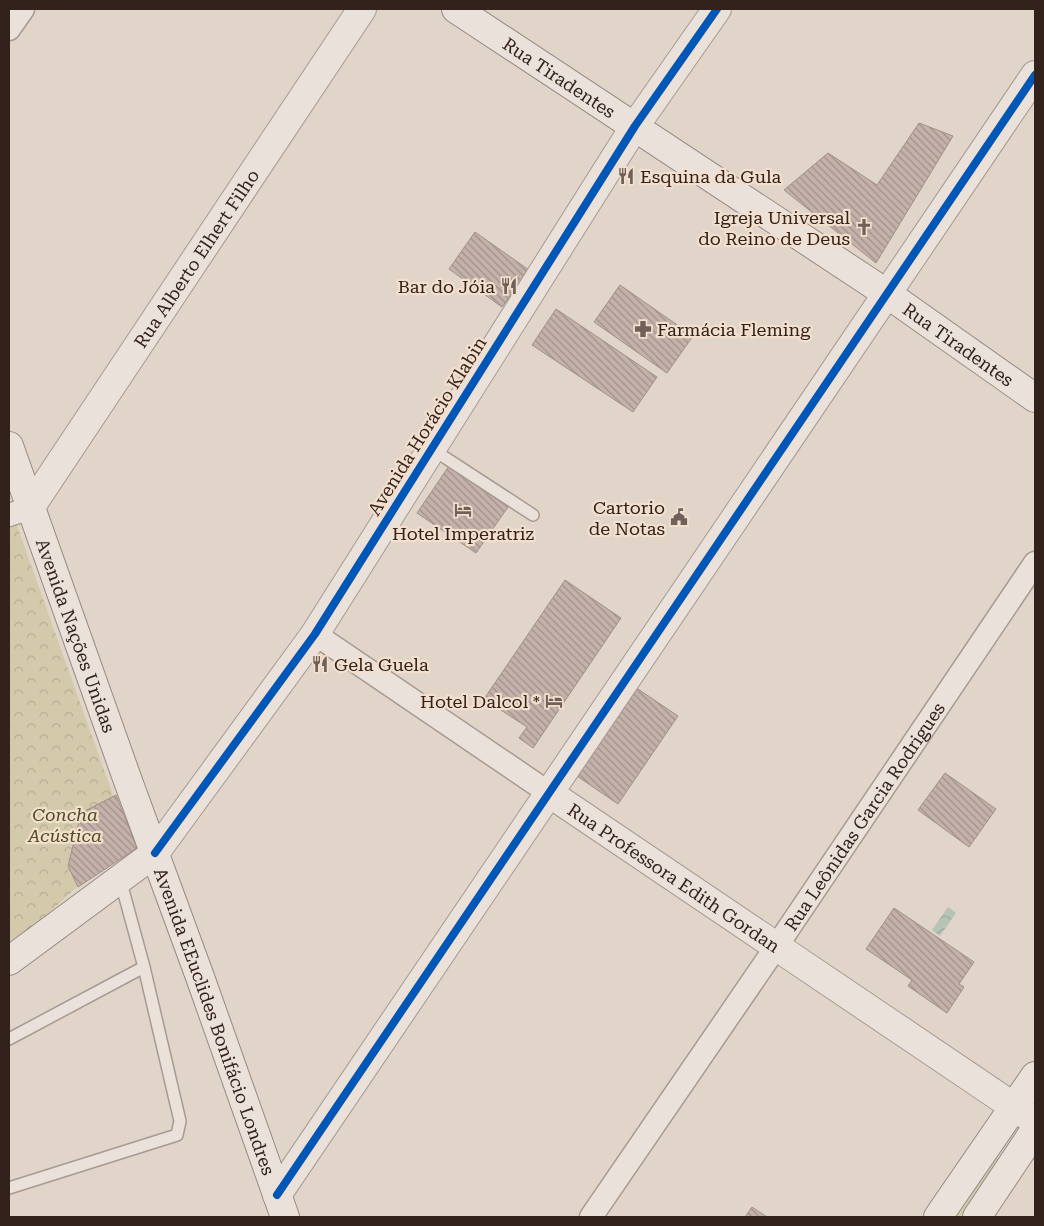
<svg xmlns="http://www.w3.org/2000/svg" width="1044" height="1226" viewBox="0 0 1044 1226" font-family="'Roboto Serif',serif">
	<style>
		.green { fill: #d3caac }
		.park { fill: url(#park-crowns) }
		.water { fill: url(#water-waves) }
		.building { fill: url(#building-back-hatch); stroke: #a19089 }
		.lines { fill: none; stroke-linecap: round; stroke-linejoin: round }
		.service-casing { stroke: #a69a93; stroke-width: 14 }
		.minor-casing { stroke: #a69a93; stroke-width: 25 }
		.tertiary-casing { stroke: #a69a93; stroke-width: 30 }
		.secondary-casing { stroke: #958a83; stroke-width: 30 }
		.service { stroke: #eae1da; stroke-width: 11 }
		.minor { stroke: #eae1da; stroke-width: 22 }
		.tertiary { stroke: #eae1da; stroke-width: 28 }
		.secondary { stroke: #eae1da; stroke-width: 28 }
		.cycleway-casing { stroke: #f3dfce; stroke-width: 11 }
		.cycleway { stroke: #0057b8; stroke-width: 8 }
		.labels { text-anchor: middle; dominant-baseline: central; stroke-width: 4.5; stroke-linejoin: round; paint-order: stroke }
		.street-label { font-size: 18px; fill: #33221c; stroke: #f3dfce }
		.poi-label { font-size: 18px; fill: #33221c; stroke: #f3dfce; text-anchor: end }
		.park-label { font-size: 18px; font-style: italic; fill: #4e4e24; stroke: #f3dfce }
	</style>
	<defs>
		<pattern id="park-crowns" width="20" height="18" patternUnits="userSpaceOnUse" patternTransform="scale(1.25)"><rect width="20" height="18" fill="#d3caac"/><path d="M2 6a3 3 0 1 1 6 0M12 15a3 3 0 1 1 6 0" fill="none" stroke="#b6ad93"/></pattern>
		<pattern id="water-waves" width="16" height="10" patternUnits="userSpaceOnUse" patternTransform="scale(1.25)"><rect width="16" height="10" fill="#b5c4b6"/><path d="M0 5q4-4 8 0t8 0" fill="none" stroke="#9ca89c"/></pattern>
		<pattern id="building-back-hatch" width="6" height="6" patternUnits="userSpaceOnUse" patternTransform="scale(1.25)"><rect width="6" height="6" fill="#c4b2aa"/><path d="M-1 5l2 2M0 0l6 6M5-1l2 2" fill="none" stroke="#a0908a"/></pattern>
	</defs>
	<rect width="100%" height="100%" fill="#e1d4c9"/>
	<path class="green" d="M994 1156 999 1160 960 1217H952Z"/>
	<path class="park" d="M9 503 129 840 9 949Z"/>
	<path class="water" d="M948 907 956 913 940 936 932 930Z"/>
	<path class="building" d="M919 123 953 136 876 263 784 190 828 153 877 185Z
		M475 232 529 270 502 307 449 269Z
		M620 285 693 336 667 373 594 322Z
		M556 309 657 377 633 412 532 345Z
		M449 466 508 507 476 553 417 513Z
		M565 580 621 618 533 748 519 738 527 727 484 699Z
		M635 687 678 716 618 804 574 774Z
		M945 773 996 809 969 847 918 810Z
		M116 795 137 848 78 887 68 866 81 813Z
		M894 908 974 962 959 984 964 987 947 1013 908 986 912 980 866 949Z
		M752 1207 767 1217H745Z"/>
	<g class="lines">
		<g class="service-casing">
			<path id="service" d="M432 449 533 515
				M9 1039 144 967
				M9 1188 177 1135 180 1121 144 967 120 879"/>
		</g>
		<g class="minor-casing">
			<g id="minor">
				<path d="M9 29 23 9"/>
				<path d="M9 515 30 508"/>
				<path d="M315 634 549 793"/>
				<path id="s1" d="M591 1217 776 947 1035 563"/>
			</g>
		</g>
		<g class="tertiary-casing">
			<g id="tertiary">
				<path id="s2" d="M30 508 362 9"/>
				<path id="s3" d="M549 793 1035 1121"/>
				<path d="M155 853 315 634 635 126 717 9"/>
				<path d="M277 1195 1035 75"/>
			</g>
		</g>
		<g class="secondary-casing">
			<g id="secondary">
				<path id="s4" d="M456 9 886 293 1035 398"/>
				<path id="s5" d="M9 446 128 781 200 977 285 1217"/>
				<path d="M9 961 155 853"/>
				<path d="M938 1217 1035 1076"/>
				<path d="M977 1217 1035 1130"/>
			</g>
		</g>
		<use href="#service" class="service"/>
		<use href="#minor" class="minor"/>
		<use href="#tertiary" class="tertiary"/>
		<use href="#secondary" class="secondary"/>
		<g class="cycleway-casing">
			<path id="cycleway" d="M155 853 315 634 635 126 717 9
				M277 1195 1035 75"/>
		</g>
		<use href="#cycleway" class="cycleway"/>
	</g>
	<defs>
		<g id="restaurant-bare" transform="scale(1.35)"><path d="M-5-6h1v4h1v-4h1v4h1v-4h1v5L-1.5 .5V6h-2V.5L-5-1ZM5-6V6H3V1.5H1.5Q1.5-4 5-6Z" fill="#706059" stroke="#f3dfce" stroke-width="2.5" paint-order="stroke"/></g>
		<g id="church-bare" transform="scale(1.35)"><path d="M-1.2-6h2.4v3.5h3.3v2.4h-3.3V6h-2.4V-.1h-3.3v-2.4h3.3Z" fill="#706059" stroke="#f3dfce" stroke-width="2.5" paint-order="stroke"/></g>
		<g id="pharmacy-bare" transform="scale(1.35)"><path d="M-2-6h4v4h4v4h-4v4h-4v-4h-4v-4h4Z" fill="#706059" stroke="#f3dfce" stroke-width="2.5" paint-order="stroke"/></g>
		<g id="hotel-bare" transform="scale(1.35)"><path d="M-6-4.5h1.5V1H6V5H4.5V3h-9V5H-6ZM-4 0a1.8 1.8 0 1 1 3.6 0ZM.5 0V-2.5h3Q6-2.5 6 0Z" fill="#706059" stroke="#f3dfce" stroke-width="2.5" paint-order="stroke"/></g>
		<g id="civic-bare" transform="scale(1.35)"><path d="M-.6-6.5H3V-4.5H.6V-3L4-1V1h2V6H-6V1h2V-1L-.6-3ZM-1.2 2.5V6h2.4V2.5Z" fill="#706059" stroke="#f3dfce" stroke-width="2.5" paint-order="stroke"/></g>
	</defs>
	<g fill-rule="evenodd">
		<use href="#restaurant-bare" x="626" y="176"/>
		<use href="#church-bare" x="864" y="227"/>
		<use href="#restaurant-bare" x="509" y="286"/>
		<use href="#pharmacy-bare" x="643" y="329"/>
		<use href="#hotel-bare" x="463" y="510"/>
		<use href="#civic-bare" x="679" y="517"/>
		<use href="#restaurant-bare" x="320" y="664"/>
		<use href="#hotel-bare" x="554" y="701"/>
	</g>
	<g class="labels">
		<g class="street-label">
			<text stroke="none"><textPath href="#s4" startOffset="124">Rua Tiradentes</textPath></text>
			<text stroke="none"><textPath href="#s2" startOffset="300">Rua Alberto Elhert Filho</textPath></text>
			<text stroke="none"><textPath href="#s4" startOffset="604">Rua Tiradentes</textPath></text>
			<text transform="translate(427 426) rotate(-58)">Avenida Horácio Klabin</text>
			<text stroke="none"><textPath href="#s5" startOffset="201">Avenida Nações Unidas</textPath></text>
			<text stroke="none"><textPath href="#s1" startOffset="485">Rua Leônidas Garcia Rodrigues</textPath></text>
			<text stroke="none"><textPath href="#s3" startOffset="151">Rua Professora Edith Gordan</textPath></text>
			<text stroke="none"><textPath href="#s5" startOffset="611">Avenida EEuclides Bonifácio Londres</textPath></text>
		</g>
		<g class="poi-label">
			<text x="640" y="176" text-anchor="start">Esquina da Gula</text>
			<text x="850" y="217">Igreja Universal<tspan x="850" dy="21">do Reino de Deus</tspan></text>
			<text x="495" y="286">Bar do Jóia</text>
			<text x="657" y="329" text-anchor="start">Farmácia Fleming</text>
			<text x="665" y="507">Cartorio<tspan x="665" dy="21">de Notas</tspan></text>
			<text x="463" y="533" text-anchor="middle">Hotel Imperatriz</text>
			<text x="334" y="664" text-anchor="start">Gela Guela</text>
			<text x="540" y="701">Hotel Dalcol *</text>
		</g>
		<g class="park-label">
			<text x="65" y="814">Concha<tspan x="65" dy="21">Acústica</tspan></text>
		</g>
	</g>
	<rect width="1044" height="1226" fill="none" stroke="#33221c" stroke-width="20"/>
</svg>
